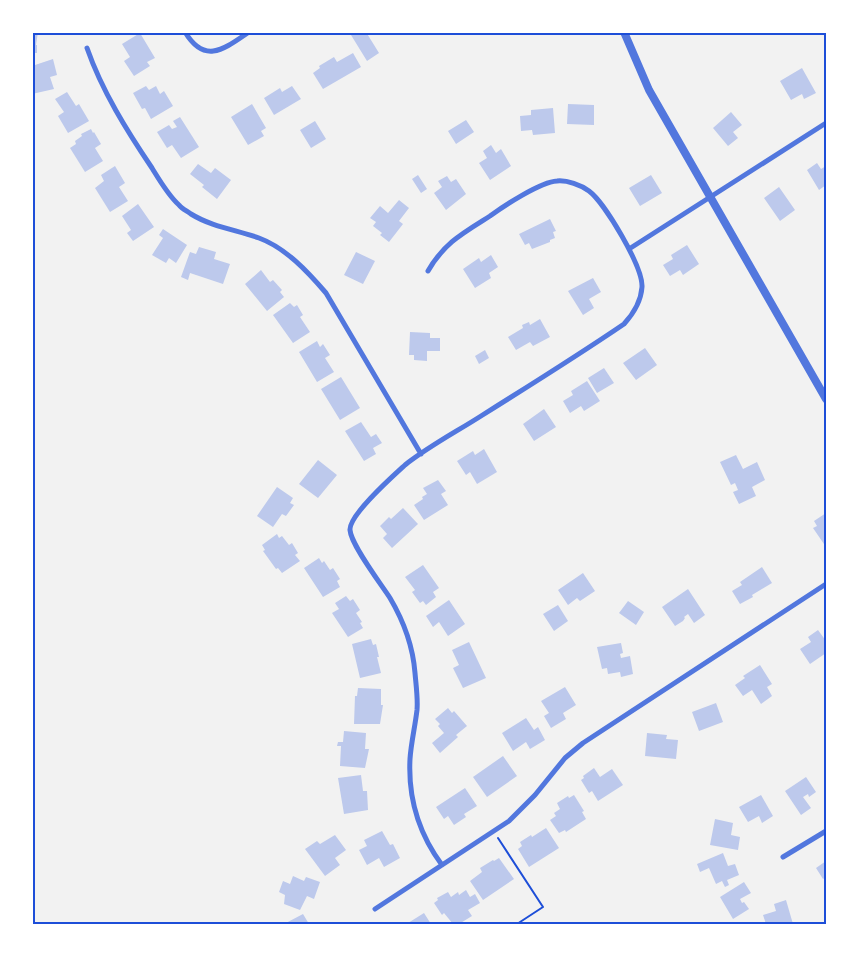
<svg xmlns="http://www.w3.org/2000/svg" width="859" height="957" viewBox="0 0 859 957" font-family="'Titillium Web',sans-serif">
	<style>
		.building { fill: #bdc9ec }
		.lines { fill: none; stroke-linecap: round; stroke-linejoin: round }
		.path { stroke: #1d4ed8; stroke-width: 2 }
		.minor { stroke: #5277de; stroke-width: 5 }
		.tertiary { stroke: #5277de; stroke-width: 8 }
		.neatline { fill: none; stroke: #1d4ed8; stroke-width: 2 }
	</style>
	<rect width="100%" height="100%" fill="#f2f2f2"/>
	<path class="building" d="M32 32H38L36 45H37V53H32Z
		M355 32H366L379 53 367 61 351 35Z
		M140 33 155 58 147 62 150 66 134 76 124 61 130 57 122 44Z
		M353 53 361 67 323 89 313 73 320 68 319 66 334 57 337 62Z
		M53 59 57 75 50 77 54 89 32 94V66Z
		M802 68 816 93 804 99 802 94 791 100 780 81Z
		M146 86 149 90 156 86 160 94 164 91 173 106 151 119 145 108 142 109 133 93Z
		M292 86 301 99 274 115 264 98 280 88 282 92Z
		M67 92 76 106 79 104 89 121 68 133 58 116 64 112 55 99Z
		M252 104 266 128 261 131 264 136 248 145 231 117Z
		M568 104 594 105V125L567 124Z
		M553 108 555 133 533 135 532 130 521 131 520 116 531 115V110Z
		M731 112 742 125 733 132 738 138 728 146 713 128Z
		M180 117 199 147 181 158 172 145 167 148 157 132 169 125 172 129 177 127 173 121Z
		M466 120 474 132 456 144 448 131Z
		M315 121 326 139 311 148 300 130Z
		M91 129 93 133 94 132 101 144 95 148 103 161 85 172 70 148 76 144 75 141 82 136 81 134Z
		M491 145 496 153 501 149 511 166 490 180 479 163 487 158 483 151Z
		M817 163 821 169 826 166V185L819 190 807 170Z
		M198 164 211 173 215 168 231 180 217 199 202 187 204 185 190 174Z
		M115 166 125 183 119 187 128 201 110 212 95 188 104 181 101 175Z
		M418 175 427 189 421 193 412 179Z
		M651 175 662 193 640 206 629 188Z
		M447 176 451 182 456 179 466 194 446 210 434 193 442 187 438 181Z
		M779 187 795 210 780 221 764 198Z
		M399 200 409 208 399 221 403 224 389 242 380 235 382 233 373 226 376 222 370 218 380 206 388 213Z
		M138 204 154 227 133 241 127 233 131 230 122 216Z
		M550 219 556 231 553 232 555 238 550 240V242L532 249 529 243 525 245 519 234Z
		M163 229 187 245 176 263 169 258 166 263 152 255 163 238 159 235Z
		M687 245 699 264 683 275 680 270 670 276 663 265 673 259 671 255Z
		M199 247 216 252 214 259 230 264 223 284 190 273 188 280 181 277 190 252 196 254Z
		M356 252 375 261 363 284 344 275Z
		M491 255 498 267 489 273 491 278 475 288 463 269 479 258 481 262Z
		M261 270 270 282 273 280 282 290 280 292 284 297 267 311 245 284Z
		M593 278 601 292 589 299 594 308 583 315 568 291Z
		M290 303 294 307 297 305 303 315 300 317 310 332 293 343 273 315Z
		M540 319 550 337 533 346 530 342 516 350 508 337 523 328 522 325 529 322 530 325Z
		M410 332 430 333V338H440V351H427V361L414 360V355H409Z
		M317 341 320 347 323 344 330 355 325 358 334 372 317 382 299 352Z
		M645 348 657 365 636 380 623 363Z
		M485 350 489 358 479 364 475 356Z
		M604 368 614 383 597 393 588 378Z
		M341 377 360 408 340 420 321 389Z
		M587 381 600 401 584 411 581 406 570 413 563 401 573 395 571 391Z
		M544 409 556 427 534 441 523 424Z
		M361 422 371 437 376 434 382 443 373 448 376 454 364 461 345 431Z
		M484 449 497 472 477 484 470 472 466 475 457 461 473 451 475 455Z
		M736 455 743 469 757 462 765 480 752 487 756 496 739 504 733 492 738 490 735 483 731 485 720 462Z
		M318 460 337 475 318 498 299 484Z
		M438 480 446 491 441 494 448 505 424 520 414 505 423 499 422 497 427 494 423 488Z
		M277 487 293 498 290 503 294 505 286 516 282 514 273 527 257 516Z
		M403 508 418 524 392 548 383 538 387 534 380 526 389 517 391 519Z
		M826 513V547L813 528 817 526 814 521Z
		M277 534 279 538 282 536 289 545 292 543 298 553 295 555 300 561 282 573 278 568 276 569 263 551 265 550 262 545Z
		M319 558 322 563 324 561 330 570 333 568 340 579 337 581 340 587 323 597 304 568Z
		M423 565 439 588 433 592 436 597 426 605 423 601 420 603 412 592 415 590 405 577Z
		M762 567 772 583 752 595 753 597 740 604 732 591 742 585 740 582Z
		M583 573 595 591 580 601 577 598 568 605 558 590Z
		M688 589 705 615 694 623 688 614 684 617 685 618 683 621 675 626 662 607Z
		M346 596 350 601 353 599 360 610 356 613 362 622 360 623 363 628 348 637 332 613 339 609 335 603Z
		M449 600 465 624 448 636 439 622 433 627 426 616Z
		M628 601 644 612 636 625 619 613Z
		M558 605 568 621 554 631 543 614Z
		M818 630 826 641V653L810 664 800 649 811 642 808 637Z
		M371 639 373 645 376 644 379 657H377L381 673 360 678 352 644Z
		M469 642 486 678 463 688 453 668 459 665 452 650Z
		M621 643 623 653 620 654 621 658 630 656 633 674 621 677 620 672 608 674 607 668 602 669 597 647Z
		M760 665 772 684 767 687 772 696 761 704 752 690 743 696 735 685 745 678 743 676Z
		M565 687 576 705 563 713 566 719 551 728 544 716 549 713 541 701Z
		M358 688 381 689V705H383L380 724H354L355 696H357Z
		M716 703 723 722 699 731 692 712Z
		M448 708 452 713 454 711 467 726 456 735 458 737 440 753 432 743 444 733 438 726 440 724 435 719Z
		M526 718 534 730 538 727 545 740 530 749 526 742 513 751 502 733Z
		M344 731 366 733 365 749H369L365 768 340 766 341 746H337L338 742H343Z
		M647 733 667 735 666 739 678 740 676 759 645 756Z
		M503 756 517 776 487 797 473 777Z
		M594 768 600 777 612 769 623 785 598 801 592 791 589 793 581 780 584 778 583 776Z
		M361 775 363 791H367L368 810 344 814 338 778Z
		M806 777 816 792 809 797 808 794 803 797 811 808 801 815 785 791Z
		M465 788 477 806 464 814 466 817 454 825 448 816 444 819 436 807Z
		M574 795 584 811 582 812 586 819 566 832 565 830 559 833 550 820 556 816 554 813 560 809 557 803 568 796 569 798Z
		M761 795 773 816 762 823 759 816 748 822 739 807Z
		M715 819 733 823 731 835 740 837 738 850 710 845Z
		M546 828 559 848 529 867 518 849 522 846 520 842 531 835 532 837Z
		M382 831 390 845 393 844 400 858 384 867 379 858 367 865 359 850 367 846 364 840Z
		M335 835 346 850 335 858 340 865 325 876 305 849 317 841 320 844Z
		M723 853 728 866 735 864 739 875 727 880 729 885 725 887 722 881 716 884 709 868 700 872 697 864Z
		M499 858 514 879 483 900 470 881 482 872 480 868 493 860 494 861Z
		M826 861V877L823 879 816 868Z
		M293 876 304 881 306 877 320 882 314 899 307 896 300 910 284 904 285 895 279 892 283 881 290 884Z
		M744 882 751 893 740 899 742 903 744 902 749 909 733 919 720 897Z
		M466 890 470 897 475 894 480 903 468 910 472 916 459 924H453L444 913 442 915 434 903 438 900 437 898 448 892 451 897 458 892 459 895Z
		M786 900 793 924H766L763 915 776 911 774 904Z
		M424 913 431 924H409L408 923Z
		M303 914 309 924H284Z"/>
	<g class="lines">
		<path class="path" d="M498 838 543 907 517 924"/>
		<path class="minor" d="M185 32C205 65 224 49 249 32
			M87 48C102 91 127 131 152 168 160 181 168 195 179 205 182 209 187 211 191 214 212 227 237 230 259 238 286 248 308 272 326 293L421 454
			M629 249 826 123
			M428 271C444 243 463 233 490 216 504 206 540 182 557 181 567 180 581 185 589 191 605 203 643 267 642 287 641 302 634 313 624 324 577 356 529 386 481 416 456 432 429 446 405 465 393 476 349 515 350 530 351 545 381 584 390 598 403 620 413 647 415 673 416 685 418 698 417 710 415 727 411 743 410 759 408 798 419 834 442 865
			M783 857 826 831
			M375 909 509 821 535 795 565 758 583 743 826 584"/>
		<path class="tertiary" d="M624 32 649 90 826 399"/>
	</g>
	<rect width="859" height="957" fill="none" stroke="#ffffff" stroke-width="68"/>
	<rect x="34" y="34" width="791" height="889" class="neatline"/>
</svg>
